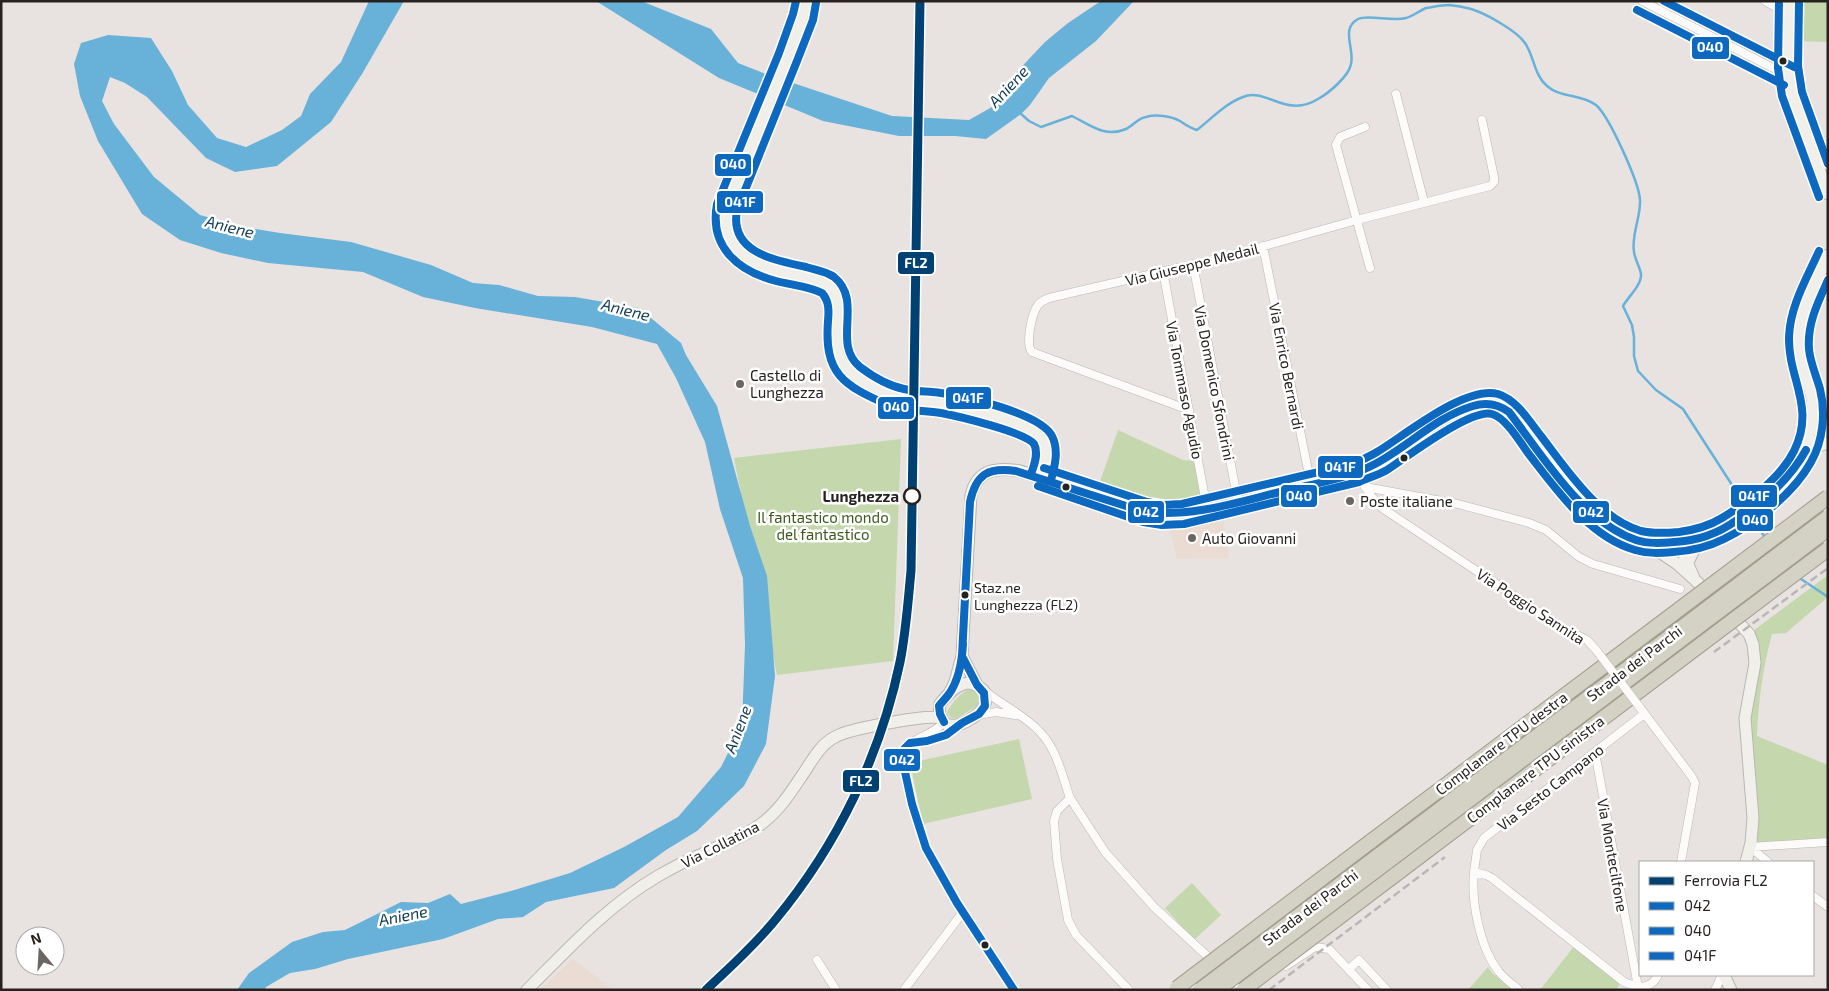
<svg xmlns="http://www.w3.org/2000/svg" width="1829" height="991" viewBox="0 0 1829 991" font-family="'Exo 2',sans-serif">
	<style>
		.commercial { fill: #eadbd3 }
		.green { fill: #c4d7ad }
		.water { fill: #68b1d9 }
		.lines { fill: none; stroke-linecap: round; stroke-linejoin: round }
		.stream { stroke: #68b1d9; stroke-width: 2.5 }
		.street-casing { stroke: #bab6b3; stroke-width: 9 }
		.secondary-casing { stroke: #bab6b3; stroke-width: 13 }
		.highway-casing { stroke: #a29e8e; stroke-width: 16 }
		.street { stroke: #fcfbfa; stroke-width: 8 }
		.secondary { stroke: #f0efea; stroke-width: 11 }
		.highway { stroke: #d4d2c4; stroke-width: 14 }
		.rail { stroke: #b8b7b6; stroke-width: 2.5; stroke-dasharray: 8 4; stroke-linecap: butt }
		.street-bridge-casing { stroke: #bab6b3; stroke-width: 9; stroke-linecap: butt }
		.highway-bridge-casing { stroke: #a29e8e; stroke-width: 16; stroke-linecap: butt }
		.street-bridge { stroke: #fcfbfa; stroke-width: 8 }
		.highway-bridge { stroke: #d4d2c4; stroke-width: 14 }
		.bus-1-casing { stroke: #fff; stroke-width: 11 }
		.bus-2-casing { stroke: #fff; stroke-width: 11 }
		.bus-3-casing { stroke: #fff; stroke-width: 11 }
		.bus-1 { stroke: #0c69bf; stroke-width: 8 }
		.bus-2 { stroke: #0c69bf; stroke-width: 8 }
		.bus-3 { stroke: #0c69bf; stroke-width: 8 }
		.rail-1-casing { stroke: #fff; stroke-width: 12 }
		.rail-1 { stroke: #004174; stroke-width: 9 }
		.bus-dot { fill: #262220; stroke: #fff; stroke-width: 2 }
		.poi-dot { fill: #6a6663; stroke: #fff; stroke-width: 2 }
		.stop-dot { fill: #fff; stroke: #262220; stroke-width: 2.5 }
		.labels { text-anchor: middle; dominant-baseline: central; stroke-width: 5; stroke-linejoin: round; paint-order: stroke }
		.bus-label { font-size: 14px; fill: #262220; stroke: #fff; text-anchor: start }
		.street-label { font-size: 15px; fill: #262220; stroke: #fff }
		.poi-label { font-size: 15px; fill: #262220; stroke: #fff; text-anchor: start }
		.stop-label { font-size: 15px; font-weight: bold; fill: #262220; stroke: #fff; text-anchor: end }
		.park-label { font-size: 15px; fill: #3c591c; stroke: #fff }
		.water-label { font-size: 16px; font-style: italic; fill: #103c54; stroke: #fff }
		.line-badge { stroke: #fff; stroke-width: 2 }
		.badge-label { font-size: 14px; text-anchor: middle; font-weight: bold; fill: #fff }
	</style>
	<rect width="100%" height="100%" fill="#e8e3e0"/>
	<path class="commercial" d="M1222 511 1229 558 1177 559 1168 520Z
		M573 959 613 990H540Z"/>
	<path class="green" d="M1796 1H1828V42L1796 41Z
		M1118 430 1183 460 1195 461 1204 507 1148 510 1096 493Z
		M901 439 893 661 777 675 734 458Z
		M1828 575V597L1786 633 1772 634C1763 667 1758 702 1757 736L1828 765V843L1750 847 1748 743 1754 669 1749 634Z
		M970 689 974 691 979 696 978 705 958 718H951L947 712C951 704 961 692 970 689Z
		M1019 739 1032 799 923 824 910 763Z
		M1192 883 1221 915 1194 940 1165 908Z
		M1575 945 1621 982 1616 990H1540Z
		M1488 967 1492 973 1512 990H1468Z"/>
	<path class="water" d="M369 1H404L362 74 331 122 277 166 235 172 206 158 147 97 125 83 110 77 102 101 114 124 154 177 200 215 244 227 280 233 351 242 431 265 473 283 499 285 538 296 575 297 639 308 681 343 686 355 717 406 750 526 767 576 775 676 766 744 744 786 697 831 666 850 614 888 546 902 523 917 498 919 443 939 348 959 315 969 290 973 266 987 264 990H237L249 973 292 942 323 932 345 930 401 902 428 903 450 894 461 904 511 891 570 873 624 847 678 817 721 767 742 725 745 645 743 578 720 509 705 442 676 378 657 344 592 327 475 308 423 297 363 272 268 263 221 253 180 240 142 214 98 141 80 96 74 64 81 43 108 35 151 38 172 71 188 105 217 138 246 147 282 130 301 116 310 94 341 62Z
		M596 1H641L711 29 738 63 766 74 892 116 969 120 992 107 1013 76 1045 42 1068 23 1101 1H1134L1096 41 1049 78 1030 105 1021 114 986 139 955 136H899L823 121 719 78Z"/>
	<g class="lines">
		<path class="stream" d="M1020 113 1029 121 1041 127 1072 116C1090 125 1105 138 1126 129 1133 126 1138 118 1146 117 1156 114 1171 116 1180 121 1186 125 1190 128 1197 130 1211 119 1226 103 1243 97 1266 87 1286 119 1318 99 1329 93 1349 76 1351 64 1355 49 1340 29 1358 19 1368 14 1392 22 1406 18 1413 16 1419 11 1426 8 1433 7 1442 5 1449 5 1455 6 1465 7 1471 9 1485 13 1517 31 1525 43 1534 56 1534 75 1547 86 1560 98 1582 94 1596 105 1609 116 1639 182 1640 200 1641 217 1631 235 1634 252 1635 260 1640 267 1641 274 1642 285 1628 297 1623 306L1632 325 1634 337V356L1638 371 1656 390 1683 409 1743 502
			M1750 514 1766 539
			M1798 577 1828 597"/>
		<g class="street-casing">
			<path id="street" d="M1642 1 1789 76
				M1765 1 1788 14
				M1396 94 1424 202
				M1365 127 1340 137 1336 145 1370 268
				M1263 246 1311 485
				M1193 264 1238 502
				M1163 271 1207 509
				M1189 410 1032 352C1025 344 1032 313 1038 305 1041 301 1045 300 1049 298L1225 257 1357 220 1490 186 1494 182V177L1482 120
				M1356 473 1371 496 1382 508 1561 627 1587 640 1597 651
				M1365 487 1458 504 1529 523 1546 530 1579 557 1593 564 1680 589
				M985 691C1002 705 1024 715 1039 731 1057 749 1062 775 1070 798L1057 811 1054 821 1057 859 1068 920 1076 935 1129 990
				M1638 705 1692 777 1695 783 1681 862
				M977 715 996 712 1015 715
				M944 722C933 737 903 738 902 758L912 804 926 848 957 903 1014 990
				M917 742C935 741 949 736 962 723
				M1595 752 1638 987
				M1070 798 1105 852 1154 907 1244 990
				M1750 847 1828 842
				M1750 847 1768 862
				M1474 872 1477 850 1484 838 1644 714
				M1813 896 1828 907
				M817 960 836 990
				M1286 966 1315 947 1329 949 1368 990
				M1349 969 1359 960 1387 990
				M904 990 963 912
				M1519 990C1512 984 1505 979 1499 972 1480 948 1471 902 1474 872L1486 875 1492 878 1624 982C1638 988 1651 990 1658 975
				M1715 990 1722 975"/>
		</g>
		<g class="secondary-casing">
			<path id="secondary" d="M806 1 803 17 788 57 727 207C724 220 726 233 733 244 749 268 781 271 807 278 814 279 822 281 828 285 851 302 826 340 843 364 853 378 874 387 890 395 905 403 925 400 942 403 959 406 1032 424 1041 437 1050 449 1045 465 1041 477
				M1789 1 1788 67 1792 94 1828 194
				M1813 401 1828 419
				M1811 431 1819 428H1828
				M1806 450 1828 443
				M1675 542 1683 553 1694 578
				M1646 543 1676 563 1695 580 1741 625 1749 634 1753 644 1755 663 1745 718 1753 818 1751 843 1746 862
				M1688 562 1700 538
				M962 656 977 685
				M970 683C1022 698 932 756 940 704 947 695 957 683 970 683Z
				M949 694 955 682 962 656 971 495C977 469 997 467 1020 471L1145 512C1188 520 1238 502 1280 492 1312 485 1346 480 1375 464 1409 447 1437 416 1473 406 1486 402 1499 403 1509 412 1543 452 1584 523 1636 540 1649 544 1664 543 1677 542 1708 539 1724 530 1749 511 1776 491 1804 468 1811 433 1812 423 1814 409 1812 399 1809 382 1800 366 1799 348 1796 314 1816 285 1828 255
				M1724 975 1731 990
				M527 990C568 949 607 906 658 876 672 868 687 860 702 854 723 844 747 836 765 821 780 809 791 792 801 777 811 763 819 745 835 737 848 729 927 714 942 718"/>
		</g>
		<g class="highway-casing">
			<path id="highway" d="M1370 842 1661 623
				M1379 855 1672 635
				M1386 863 1678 642
				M1395 875 1687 655"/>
		</g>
		<use href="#street" class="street"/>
		<use href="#secondary" class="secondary"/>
		<use href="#highway" class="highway"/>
		<path class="rail" d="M1714 652 1828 568
			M1269 990 1445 857"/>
		<g class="street-bridge-casing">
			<path id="street-bridge" d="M1597 651 1638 705"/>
		</g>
		<g class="highway-bridge-casing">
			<path id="highway-bridge" d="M1661 623 1828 497
				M1672 635 1828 517
				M1678 642 1828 529
				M1687 655 1828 549
				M1177 988 1370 842
				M1200 990 1379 855
				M1217 990 1386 863
				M1243 990 1395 875"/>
		</g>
		<use href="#street-bridge" class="street-bridge"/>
		<use href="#highway-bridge" class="highway-bridge"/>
		<g class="bus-1-casing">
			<path id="bus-1" d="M944 722 940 714 939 706C942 702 946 698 949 694 959 680 962 661 963 644
				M1014 990 957 903 926 848 912 804 902 758 904 749 910 743 927 741 946 735 962 723 979 714 985 706 984 693 977 685 962 656 970 502C976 474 988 467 1016 471L1145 512C1192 517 1235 503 1280 492 1312 484 1345 480 1375 464 1409 446 1436 417 1473 406 1486 402 1498 404 1509 412 1543 456 1581 521 1636 540 1648 544 1661 543 1674 542 1697 541 1719 533 1737 520 1765 501 1790 479 1806 450"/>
		</g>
		<g class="bus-2-casing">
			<path id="bus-2" d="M796 1 793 14 779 53 717 204C709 247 738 271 776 281 791 285 808 286 822 293 829 301 829 310 828 321 824 374 843 385 888 405 905 412 923 410 941 413 957 416 1025 432 1034 444 1039 453 1034 466 1031 474
				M1779 1 1778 68 1782 96 1819 197
				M1637 10 1784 85
				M1038 486 1143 522 1162 525 1184 524 1359 482C1368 478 1378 475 1387 470 1407 457 1471 408 1492 414 1506 418 1520 442 1528 453 1556 489 1589 537 1635 550 1648 554 1661 553 1673 552 1691 551 1708 547 1724 539 1755 524 1794 493 1811 462 1823 441 1826 413 1820 389 1816 375 1810 362 1809 349 1807 324 1818 302 1828 280"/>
		</g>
		<g class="bus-3-casing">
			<path id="bus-3" d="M1664 1 1794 67
				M1799 1 1798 66 1802 92 1828 164
				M816 3 813 20 797 61 737 210C729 253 775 260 806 267 815 270 826 271 834 277 864 301 831 344 860 367 872 376 889 386 904 389 916 392 929 391 941 393 966 396 1041 414 1052 436 1059 450 1055 466 1051 480
				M1044 468 1147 502 1164 505 1182 504 1353 464C1361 460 1369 457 1377 452 1404 436 1465 385 1498 394 1517 400 1529 421 1541 436 1566 469 1599 519 1641 531 1653 534 1667 533 1679 532 1694 530 1709 526 1722 518 1748 502 1780 479 1794 451 1816 407 1788 379 1789 337 1790 306 1807 278 1819 251"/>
		</g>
		<use href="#bus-1" class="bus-1"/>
		<use href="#bus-2" class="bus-2"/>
		<use href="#bus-3" class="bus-3"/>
		<g class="rail-1-casing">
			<path id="rail-1" d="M706 990C730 967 755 945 776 919 837 845 880 757 900 662 906 632 908 601 911 571L920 1"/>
		</g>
		<use href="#rail-1" class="rail-1"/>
	</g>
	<g class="bus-dot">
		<circle cx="1783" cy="61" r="4.5"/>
		<circle cx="1404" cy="458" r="4.5"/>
		<circle cx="1066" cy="487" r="4.5"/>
		<circle cx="965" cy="595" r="4.5"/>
		<circle cx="985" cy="945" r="4.5"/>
	</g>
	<g class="poi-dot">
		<circle cx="740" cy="384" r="5"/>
		<circle cx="1350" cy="501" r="5"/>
		<circle cx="1192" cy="538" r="5"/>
	</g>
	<circle class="stop-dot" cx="912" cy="496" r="8"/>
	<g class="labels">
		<g class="bus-label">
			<text x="974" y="587">Staz.ne<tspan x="974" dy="17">Lunghezza (FL2)</tspan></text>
		</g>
		<g class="street-label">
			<text transform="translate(1192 264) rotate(-14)">Via Giuseppe Medail</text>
			<text transform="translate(1287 366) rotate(79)">Via Enrico Bernardi</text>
			<text transform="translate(1215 383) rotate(79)">Via Domenico Sfondrini</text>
			<text transform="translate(1185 390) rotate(79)">Via Tommaso Agudio</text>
			<text transform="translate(1531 606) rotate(33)">Via Poggio Sannita</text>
			<text transform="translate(1634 663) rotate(-37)">Strada dei Parchi</text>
			<text transform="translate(1501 743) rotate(-37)">Complanare TPU destra</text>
			<text transform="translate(1535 769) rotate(-37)">Complanare TPU sinistra</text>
			<text transform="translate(1550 787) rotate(-38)">Via Sesto Campano</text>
			<text transform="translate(720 844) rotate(-27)">Via Collatina</text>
			<text transform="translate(1613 855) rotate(80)">Via Montecilfone</text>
			<text transform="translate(1310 907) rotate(-37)">Strada dei Parchi</text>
		</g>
		<g class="poi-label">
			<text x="750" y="375">Castello di<tspan x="750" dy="17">Lunghezza</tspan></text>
			<text x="1360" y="501">Poste italiane</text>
			<text x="1202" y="538">Auto Giovanni</text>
		</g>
		<g class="stop-label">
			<text x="899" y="496">Lunghezza</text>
		</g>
		<g class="park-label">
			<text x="823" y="517">Il fantastico mondo<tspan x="823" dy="17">del fantastico</tspan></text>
		</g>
		<g class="water-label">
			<text transform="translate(1008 86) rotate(-47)">Aniene</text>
			<text transform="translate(230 226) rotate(14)">Aniene</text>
			<text transform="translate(626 309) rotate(14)">Aniene</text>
			<text transform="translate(737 729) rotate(-69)">Aniene</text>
			<text transform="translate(403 915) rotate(-11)">Aniene</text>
		</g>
	</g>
	<g class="line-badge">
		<rect x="1691" y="36" width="39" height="24" rx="5" fill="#0c69bf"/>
		<rect x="714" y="153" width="38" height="24" rx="5" fill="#0c69bf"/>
		<rect x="716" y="190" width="48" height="24" rx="5" fill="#0c69bf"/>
		<rect x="897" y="251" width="38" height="24" rx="5" fill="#004174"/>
		<rect x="945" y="386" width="47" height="24" rx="5" fill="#0c69bf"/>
		<rect x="877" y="396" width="38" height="24" rx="5" fill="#0c69bf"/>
		<rect x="1317" y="455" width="47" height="24" rx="5" fill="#0c69bf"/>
		<rect x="1730" y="484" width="48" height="24" rx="5" fill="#0c69bf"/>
		<rect x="1280" y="484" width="38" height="24" rx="5" fill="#0c69bf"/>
		<rect x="1572" y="500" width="38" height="24" rx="5" fill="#0c69bf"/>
		<rect x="1127" y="500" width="38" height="24" rx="5" fill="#0c69bf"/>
		<rect x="1736" y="508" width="38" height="24" rx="5" fill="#0c69bf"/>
		<rect x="883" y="748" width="38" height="24" rx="5" fill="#0c69bf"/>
		<rect x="842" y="769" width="38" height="24" rx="5" fill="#004174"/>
	</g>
	<g class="badge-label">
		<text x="1710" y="52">040</text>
		<text x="733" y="169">040</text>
		<text x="740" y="207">041F</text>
		<text x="916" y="268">FL2</text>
		<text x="968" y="403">041F</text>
		<text x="896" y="412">040</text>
		<text x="1340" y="472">041F</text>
		<text x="1754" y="501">041F</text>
		<text x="1299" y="501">040</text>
		<text x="1591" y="517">042</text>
		<text x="1146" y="517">042</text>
		<text x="1755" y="525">040</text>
		<text x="902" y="765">042</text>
		<text x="861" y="786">FL2</text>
	</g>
	<rect width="1829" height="991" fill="none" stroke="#262220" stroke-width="5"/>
	<rect x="1639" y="861" width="175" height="115" fill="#ffffff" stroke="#a8a7a6"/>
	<rect x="1649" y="877" width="25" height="8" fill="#004174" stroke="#a8a7a6"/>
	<text x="1684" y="886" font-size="15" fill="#262220">Ferrovia FL2</text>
	<rect x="1649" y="902" width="25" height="8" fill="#0c69bf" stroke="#a8a7a6"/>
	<text x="1684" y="911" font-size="15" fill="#262220">042</text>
	<rect x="1649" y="927" width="25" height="8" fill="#0c69bf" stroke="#a8a7a6"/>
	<text x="1684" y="936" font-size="15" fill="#262220">040</text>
	<rect x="1649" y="952" width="25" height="8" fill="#0c69bf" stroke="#a8a7a6"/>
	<text x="1684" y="961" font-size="15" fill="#262220">041F</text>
	<g transform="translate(40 951) rotate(342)"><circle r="24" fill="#ffffff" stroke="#a8a7a6"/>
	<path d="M0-4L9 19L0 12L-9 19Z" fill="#6a6663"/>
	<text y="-8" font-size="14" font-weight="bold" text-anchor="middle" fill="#262220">N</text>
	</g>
</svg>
